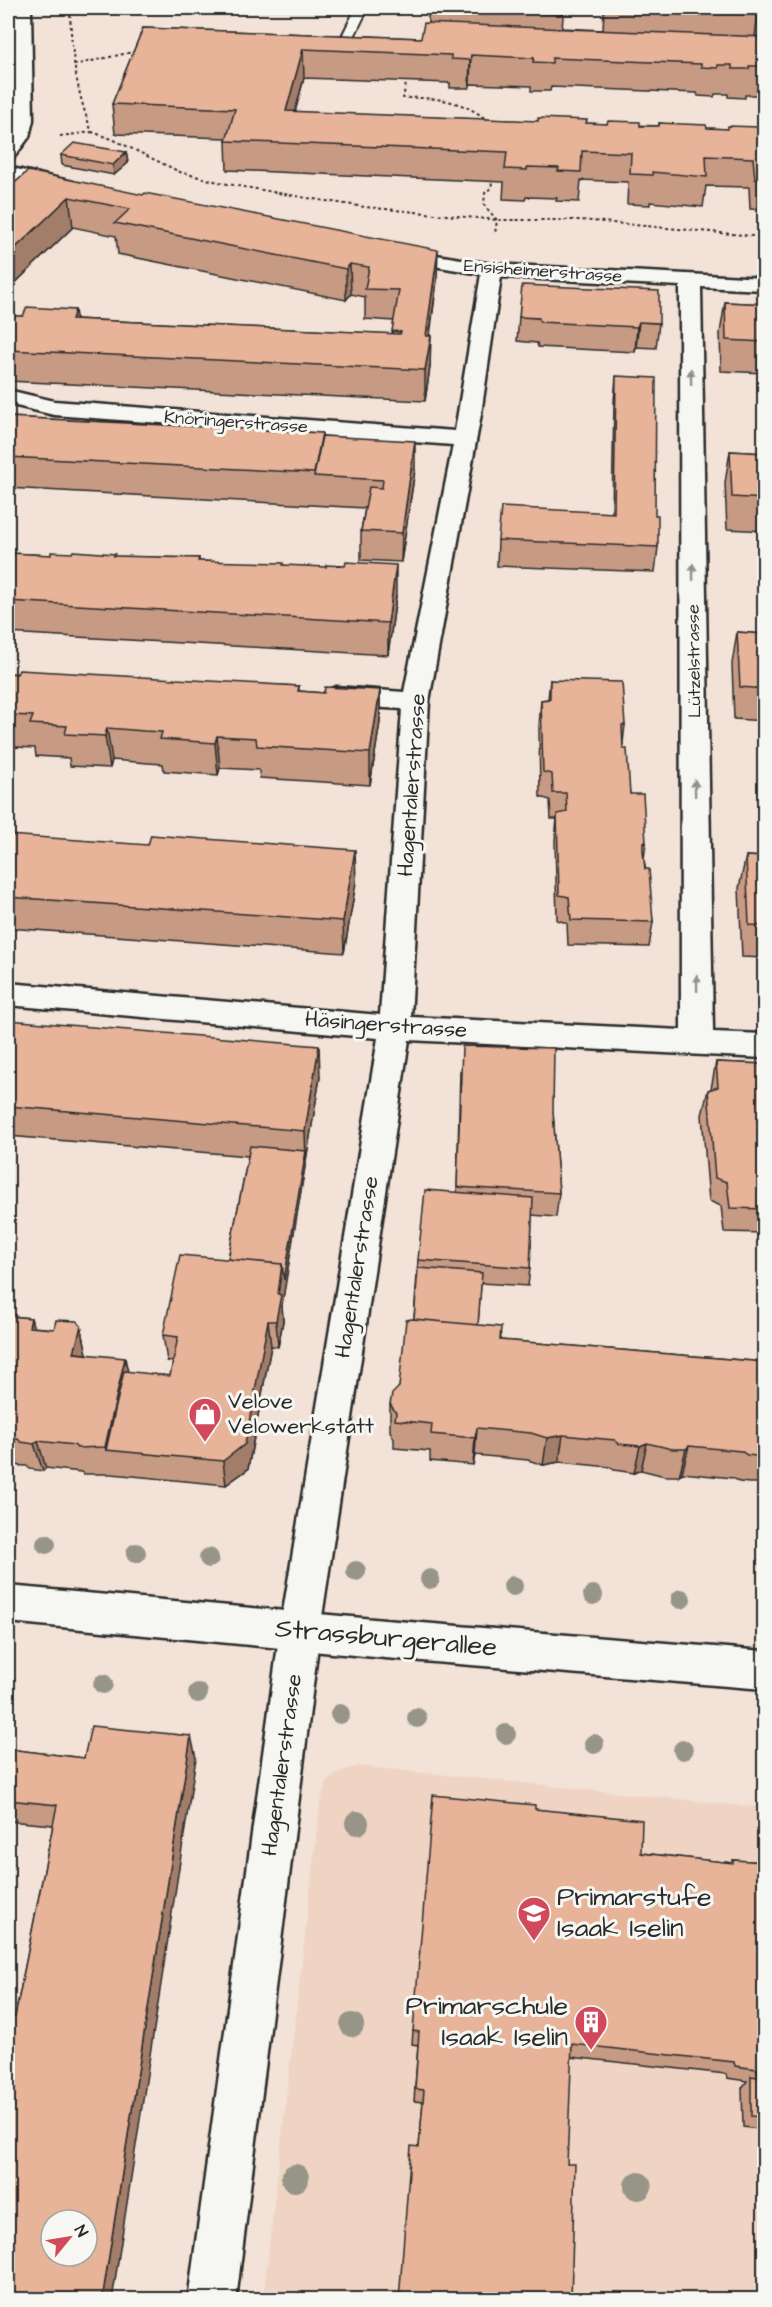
<svg xmlns="http://www.w3.org/2000/svg" width="772" height="2307" viewBox="0 0 772 2307" font-family="'Architects Daughter',sans-serif">
	<style>
		.built { fill: #efd4c4 }
		.lines { fill: none; stroke-linecap: round; stroke-linejoin: round }
		.lane-casing { stroke: #2b2b2b; stroke-width: 4 }
		.street-casing { stroke: #2b2b2b; stroke-width: 5 }
		.secondary-casing { stroke: #2b2b2b; stroke-width: 5 }
		.path { stroke: #2b2b2b; stroke-width: 2; stroke-dasharray: 3 3; stroke-linecap: butt }
		.lane { fill: #f6f6f2; fill-rule: evenodd }
		.street { fill: #f6f6f2; fill-rule: evenodd }
		.secondary { fill: #f6f6f2; fill-rule: evenodd }
		.tree { fill: #979587 }
		.wall { fill: #c79a84; stroke: #2b2b2b; stroke-width: 1.5 }
		.shaded-wall { fill: #a27d6b; stroke: #2b2b2b; stroke-width: 1.5 }
		.building { fill: #e7b399; stroke: #2b2b2b; stroke-width: 1.5; fill-rule: evenodd }
		.oneway { fill: #90908e }
		.labels { text-anchor: middle; dominant-baseline: central; stroke-width: 6; stroke-linejoin: round; paint-order: stroke }
		.far-street-label { font-size: 18px; fill: #2b2b2b; stroke: #f6f6f2 }
		.street-label { font-size: 22px; fill: #2b2b2b; stroke: #f6f6f2 }
		.poi-label { font-size: 22px; fill: #2b2b2b; stroke: #f6f6f2; text-anchor: start }
		.near-street-label { font-size: 27px; fill: #2b2b2b; stroke: #f6f6f2 }
		.near-poi-label { font-size: 27px; fill: #2b2b2b; stroke: #f6f6f2; text-anchor: start }
	</style>
	<rect width="100%" height="100%" fill="#f2e2d7"/>
	<filter id="ink" filterUnits="userSpaceOnUse"><feTurbulence type="fractalNoise" baseFrequency=".0167" numOctaves="2"/><feDisplacementMap in="SourceGraphic" scale="12" xChannelSelector="R" yChannelSelector="G"/><feConvolveMatrix kernelMatrix="1 2 1 2 8 2 1 2 1" color-interpolation-filters="sRGB"/></filter>
	<g filter="url(#ink)">
		<path class="built" d="M358 1766 764 1808V2299L263 2300 320 1803 327 1782 341 1771Z"/>
		<g class="lines">
			<g class="lane-casing">
				<path id="lane" d="M356 8H368L351 43H341L340 40Z"/>
			</g>
			<g class="street-casing">
				<path id="street" d="M8 167 73 182 76 186 73 190 66 192 8 179Z
					M393 248 492 264 764 278V290L701 287 713 1032 764 1034V1058L409 1040 320 1630 236 2300H188L280 1630 378 1038 8 1005V983L380 1015 402 709 336 705 327 702 323 696 327 690 336 687 404 692 453 445 54 415 8 404V390L54 401 455 431 481 274 386 258 383 254 386 250ZM501 277 680 286 681 1030 411 1017 429 701 481 414Z"/>
			</g>
			<g class="secondary-casing">
				<path id="secondary" d="M13 8H31L33 120 29 137 15 156 8 158V139L15 120Z
					M8 1586 385 1620 764 1651V1689L385 1658 8 1622Z"/>
			</g>
			<path class="path" d="M70 8C71 51 76 92 92 132L112 139 180 172 222 183 307 198 365 207 497 220H581L764 237
				M74 65 137 51
				M407 79 403 98C435 97 465 100 489 122
				M60 136 92 132
				M491 177 492 187 485 193 484 205 497 220 495 234"/>
			<use href="#lane" class="lane"/>
			<use href="#street" class="street"/>
			<use href="#secondary" class="secondary"/>
		</g>
		<g class="tree">
			<circle cx="46" cy="1544" r="10"/>
			<circle cx="136" cy="1553" r="10"/>
			<circle cx="209" cy="1558" r="10"/>
			<circle cx="356" cy="1571" r="10"/>
			<circle cx="430" cy="1579" r="10"/>
			<circle cx="513" cy="1586" r="10"/>
			<circle cx="593" cy="1595" r="10"/>
			<circle cx="681" cy="1599" r="10"/>
			<circle cx="103" cy="1684" r="10"/>
			<circle cx="198" cy="1693" r="10"/>
			<circle cx="340" cy="1714" r="10"/>
			<circle cx="417" cy="1718" r="10"/>
			<circle cx="506" cy="1734" r="10"/>
			<circle cx="594" cy="1744" r="10"/>
			<circle cx="683" cy="1750" r="10"/>
			<circle cx="357" cy="1823" r="12"/>
			<circle cx="352" cy="2025" r="12"/>
			<circle cx="295" cy="2178" r="14"/>
			<circle cx="638" cy="2186" r="14"/>
		</g>
		<path class="wall" d="M428 8H564L562 28 603 30 604 8H758V15L755 36 765 37V95H745V98L728 97V94H715L714 97 698 96 697 93 551 87 550 91H531V86L470 84 469 88H450V83L304 78 295 112 659 126V123L707 128 765 131V210L750 209 749 187 706 186 703 207 650 202V205L627 204 628 182 581 180 579 202 556 201 557 198 526 197 525 200 503 199 504 182 227 170 226 141V138L115 134 112 104 143 28 421 38 428 23Z
			M126 152 128 163 114 175 62 165 61 155Z
			M28 171 437 280 430 336V367L425 401 8 381V316H23L75 310 76 319 392 334 394 321 365 319V297L351 294 346 300 118 254 116 236 73 227 8 290V189Z
			M725 302 765 304V373L721 371 720 333Z
			M519 317 659 323 656 348 636 347 635 352 538 347 537 343 517 341Z
			M616 376 658 547 655 572 497 566 498 540 612 513 614 401Z
			M8 417 322 433V436L415 470 401 562 361 560V531L365 508 8 488Z
			M730 451 765 453V531L727 529 725 483Z
			M8 553 51 555 199 558V561L284 565 396 596 388 655 8 633Z
			M737 632 765 634V721L734 719 732 664Z
			M8 673 299 686V691L324 693 380 690V722L370 785 260 778 259 770 220 768 218 775 164 771 163 764 148 763 112 760 110 768 70 766 69 758 36 756 35 748 15 747 13 754 8 753Z
			M550 680 625 725 623 743V749L630 794 646 843 644 859 653 922 649 947 568 945 567 923 557 920 555 840 557 819H551L550 800 540 797 539 726 541 700 548 699Z
			M8 835 356 882 344 953 8 928Z
			M746 856 765 857V958L742 957 739 888Z
			M8 1020 320 1077 284 1290 282 1305 283 1321 278 1347 271 1346 248 1469 226 1485 112 1474H84L81 1472 46 1468 43 1471 30 1469 27 1466 8 1465V1316L31 1318 33 1327 54 1329 81 1326 87 1354 128 1372 170 1376 173 1362 167 1361 163 1335 228 1259 248 1156 8 1136Z
			M716 1062 765 1064V1233L724 1232 721 1206 709 1201 702 1115 708 1090 711 1089Z
			M460 1071 553 1112 559 1193 556 1217 532 1215 530 1268 528 1286 481 1283 478 1325 500 1340 765 1362V1480L760 1483H750L739 1482 733 1478 682 1473 679 1476H665L641 1470 634 1473 614 1470 610 1467 559 1462 543 1465 528 1460 475 1455 473 1465 430 1461V1451L394 1448V1439L390 1431V1404L399 1387 414 1319 418 1260 457 1192Z
			M8 1749 84 1758H196L15 2017 53 1825 8 1821Z
			M535 1809 641 1853 732 1863 733 1860 765 1862V2130L743 2127 742 2088 747 2081 727 2078 726 2074 571 2057 419 2147 423 2102 414 2101 418 2045 412 2044 413 2031Z"/>
		<path class="shaded-wall" d="M303 49 304 78 287 141 286 111Z
			M471 55 470 84 469 88 470 60Z
			M126 152 128 163 114 175 113 165Z
			M69 197 73 227 8 290V255Z
			M438 250 437 280 425 367 426 336Z
			M350 264 351 294 346 300V269Z
			M75 310 79 341 72 319Z
			M639 322 636 347 635 352 637 327Z
			M431 336 430 367 425 401V370Z
			M415 441V470L401 562 402 533Z
			M396 565V596L388 655V623Z
			M380 690V722L370 785V753Z
			M8 715 15 747 13 754 8 726Z
			M107 728 112 760 110 768 105 736Z
			M217 736 220 768 218 775 215 743Z
			M355 850 356 882 344 953 343 921Z
			M319 1046 320 1077 306 1161 305 1131Z
			M306 1151V1161L282 1305 283 1321 278 1347 276 1321 278 1294 282 1264Z
			M31 1318 39 1347 29 1327Z
			M268 1321 271 1346 248 1469 226 1485 223 1461Z
			M81 1326 87 1354 74 1353Z
			M125 1358 131 1386 106 1450 105 1447Z
			M477 1428 475 1455 473 1465 475 1438Z
			M563 1435 559 1462 543 1465 547 1438Z
			M38 1441 46 1468 43 1471 34 1444Z
			M647 1443 641 1470 634 1473 640 1446Z
			M689 1446 682 1473 679 1476 686 1449Z
			M765 1469V1479L760 1483Z
			M191 1736 196 1758 112 2300H102Z"/>
		<path class="building" d="M428 8H564L563 14 428 9Z
			M604 8H758V15L604 10Z
			M424 23 765 37V66H749V69H732V65H718V68L701 67V64L552 58V63L533 62 534 58 471 55 470 60 451 59V55L303 49 286 111 538 121V118L587 120 586 123 607 124 608 121 640 122V126H659V123L706 125 707 128 728 129V126L760 127V130L765 131V180L755 179 753 158 706 156 707 177 652 172 653 175 630 174 631 153 582 151 581 172 558 171 559 168 527 167V170L505 169 507 152 226 141 235 109 112 104 143 28 421 38Z
			M74 143 126 152 113 165 61 155Z
			M28 171 143 195 145 193 438 250 426 336H431L425 370 8 350V316H23L27 307 75 310 72 319 400 334 401 332 392 331 399 290 365 289 369 267 350 264 346 269 115 223 130 209 69 197 8 255V189Z
			M522 285 659 291V323L639 322 637 327 540 322 539 318 519 317Z
			M725 302 765 304V342L726 340Z
			M616 376 656 378 655 515H658V547L498 540 501 507 614 513Z
			M8 417 322 433 314 473 8 457Z
			M322 436 415 441 402 533 361 531 369 487 382 488 383 480 314 476Z
			M730 451 765 453V499L732 497Z
			M73 551 115 554 114 556 199 558 198 561 283 563V565L326 567V565L345 566 346 562 396 565 388 623 8 601V553L51 555V552L72 553Z
			M737 632 765 634V689L740 687Z
			M19 670 299 686 298 691 324 693 325 687 380 690 370 753 257 746 256 738 217 736 215 743 160 739 162 732 144 731 107 728 105 736 65 734 67 726 30 724 33 716 8 715V718V673L17 674Z
			M550 680 622 682 625 725H622L623 749H627L630 794H643L646 843 643 842V851L645 869H649L653 922 571 920 569 897 559 895 557 814 567 812 566 793H553L552 774 543 772 541 700 550 699Z
			M8 835 148 845 151 835 355 850 343 921 8 897Z
			M746 856 765 857V926L749 925Z
			M8 1020 319 1046 305 1131 8 1106Z
			M462 1046 554 1048 553 1112 559 1193 457 1187Z
			M716 1062 765 1064V1209L730 1208 727 1182 715 1178 708 1090 718 1087Z
			M250 1146 306 1151 284 1280 282 1264 228 1259Z
			M425 1190 533 1198 530 1268 418 1260Z
			M180 1255 282 1264 278 1294 281 1295 276 1321H268L245 1444 223 1461 106 1450 124 1371 170 1376 178 1337 163 1335Z
			M418 1268 482 1273 478 1325 414 1319Z
			M8 1316 31 1318 29 1327 54 1329 56 1320 77 1321 81 1326 74 1353 125 1358 105 1447 77 1448 74 1445 38 1441 34 1444 21 1442 18 1439H8Z
			M412 1319 501 1327 500 1340 765 1362V1457L747 1455 741 1451 689 1446 686 1449H672L647 1443 640 1446 619 1444 615 1440 593 1438 563 1435 547 1438 531 1433 477 1428 475 1438 431 1434 432 1424 395 1420 396 1413 390 1404 392 1394 399 1387 406 1320Z
			M91 1726 191 1736 102 2300H8V2017H15L57 1805 8 1800V1749L84 1758ZM51 2220H87V2256H51Z
			M433 1795 535 1805V1809L642 1820 641 1853 733 1863V1860L765 1862V2117L751 2116V2076L758 2077 757 2069 735 2066 734 2062 572 2044 567 2164H575L571 2300H399L411 2146 419 2147 424 2090 415 2089 419 2032 413 2031Z"/>
		<defs><path id="oneway-solid" d="M-6-.8H1V-3.2L6.5 0L1 3.2V.8H-6Z" transform="scale(1.5)"/></defs>
		<g class="oneway">
			<use href="#oneway-solid" transform="translate(691 377) rotate(-91)"/>
			<use href="#oneway-solid" transform="translate(693 572) rotate(-91)"/>
			<use href="#oneway-solid" transform="translate(695 788) rotate(-91)"/>
			<use href="#oneway-solid" transform="translate(697 983) rotate(-91)"/>
		</g>
	</g>
	<defs>
		<g id="shop-pin" transform="scale(1.725)"><path d="M0 17L-7.5 6A9.5 9.5 0 1 1 7.5 6Z" fill="#d1495b" stroke="#f6f6f2"/><path d="M-5-2.5h2.3a2.7 3.5 0 0 1 5.4 0H5L5.5 6h-11ZM-1.5-2.5h3a1.5 2.3 0 0 0-3 0Z" fill="#fff"/></g>
		<g id="school-pin" transform="scale(1.725)"><path d="M0 17L-7.5 6A9.5 9.5 0 1 1 7.5 6Z" fill="#d1495b" stroke="#f6f6f2"/><path d="M0-5L7-2L0 1L-7-2ZM-4 1L0 2.5L4 1V4Q0 6-4 4Z" fill="#fff"/></g>
		<g id="building-pin" transform="scale(1.725)"><path d="M0 17L-7.5 6A9.5 9.5 0 1 1 7.5 6Z" fill="#d1495b" stroke="#f6f6f2"/><path d="M-4-6H4V6H1V3H-1V6H-4ZM-2.5-4.3h1.7v1.8h-1.7ZM.8-4.3h1.7v1.8H.8ZM-2.5-1h1.7V.8h-1.7ZM.8-1h1.7V.8H.8Z" fill="#fff"/></g>
	</defs>
	<g fill-rule="evenodd">
		<use href="#shop-pin" x="205" y="1414"/>
		<use href="#school-pin" x="534" y="1913"/>
		<use href="#building-pin" x="591" y="2022"/>
	</g>
	<g class="labels">
		<g class="far-street-label">
			<text transform="translate(543 271) rotate(4)">Ensisheimerstrasse</text>
			<text transform="translate(236 422) rotate(4)">Knöringerstrasse</text>
			<text transform="translate(694 661) rotate(-91)">Lützelstrasse</text>
		</g>
		<g class="street-label">
			<text transform="translate(412 785) rotate(-86)">Hagentalerstrasse</text>
			<text transform="translate(386 1025) rotate(4)">Häsingerstrasse</text>
			<text transform="translate(357 1267) rotate(-81)">Hagentalerstrasse</text>
			<text transform="translate(282 1765) rotate(-82)">Hagentalerstrasse</text>
		</g>
		<g class="poi-label">
			<text x="228" y="1401">Velove<tspan x="228" dy="25">Velowerkstatt</tspan></text>
		</g>
		<g class="near-street-label">
			<text transform="translate(386 1638) rotate(5)">Strassburgerallee</text>
		</g>
		<g class="near-poi-label">
			<text x="557" y="1897">Primarstufe<tspan x="557" dy="31">Isaak Iselin</tspan></text>
			<text x="568" y="2006" text-anchor="end">Primarschule<tspan x="568" dy="31">Isaak Iselin</tspan></text>
		</g>
	</g>
	<rect width="772" height="2307" fill="none" stroke="#f6f6f2" stroke-width="30"/>
	<rect x="15" y="15" width="742" height="2277" fill="none" stroke="#2b2b2b" stroke-width="2" filter="url(#ink)"/>
	<g transform="translate(69 2238) rotate(60)"><circle r="28" fill="#f6f6f2" stroke="#a5a5a2" stroke-width="1.5"/>
	<path d="M0-4.5L10 22L0 15L-10 22Z" fill="#d1495b"/>
	<text y="-9" font-size="16" font-weight="bold" text-anchor="middle" fill="#2b2b2b">N</text>
	</g>
</svg>
